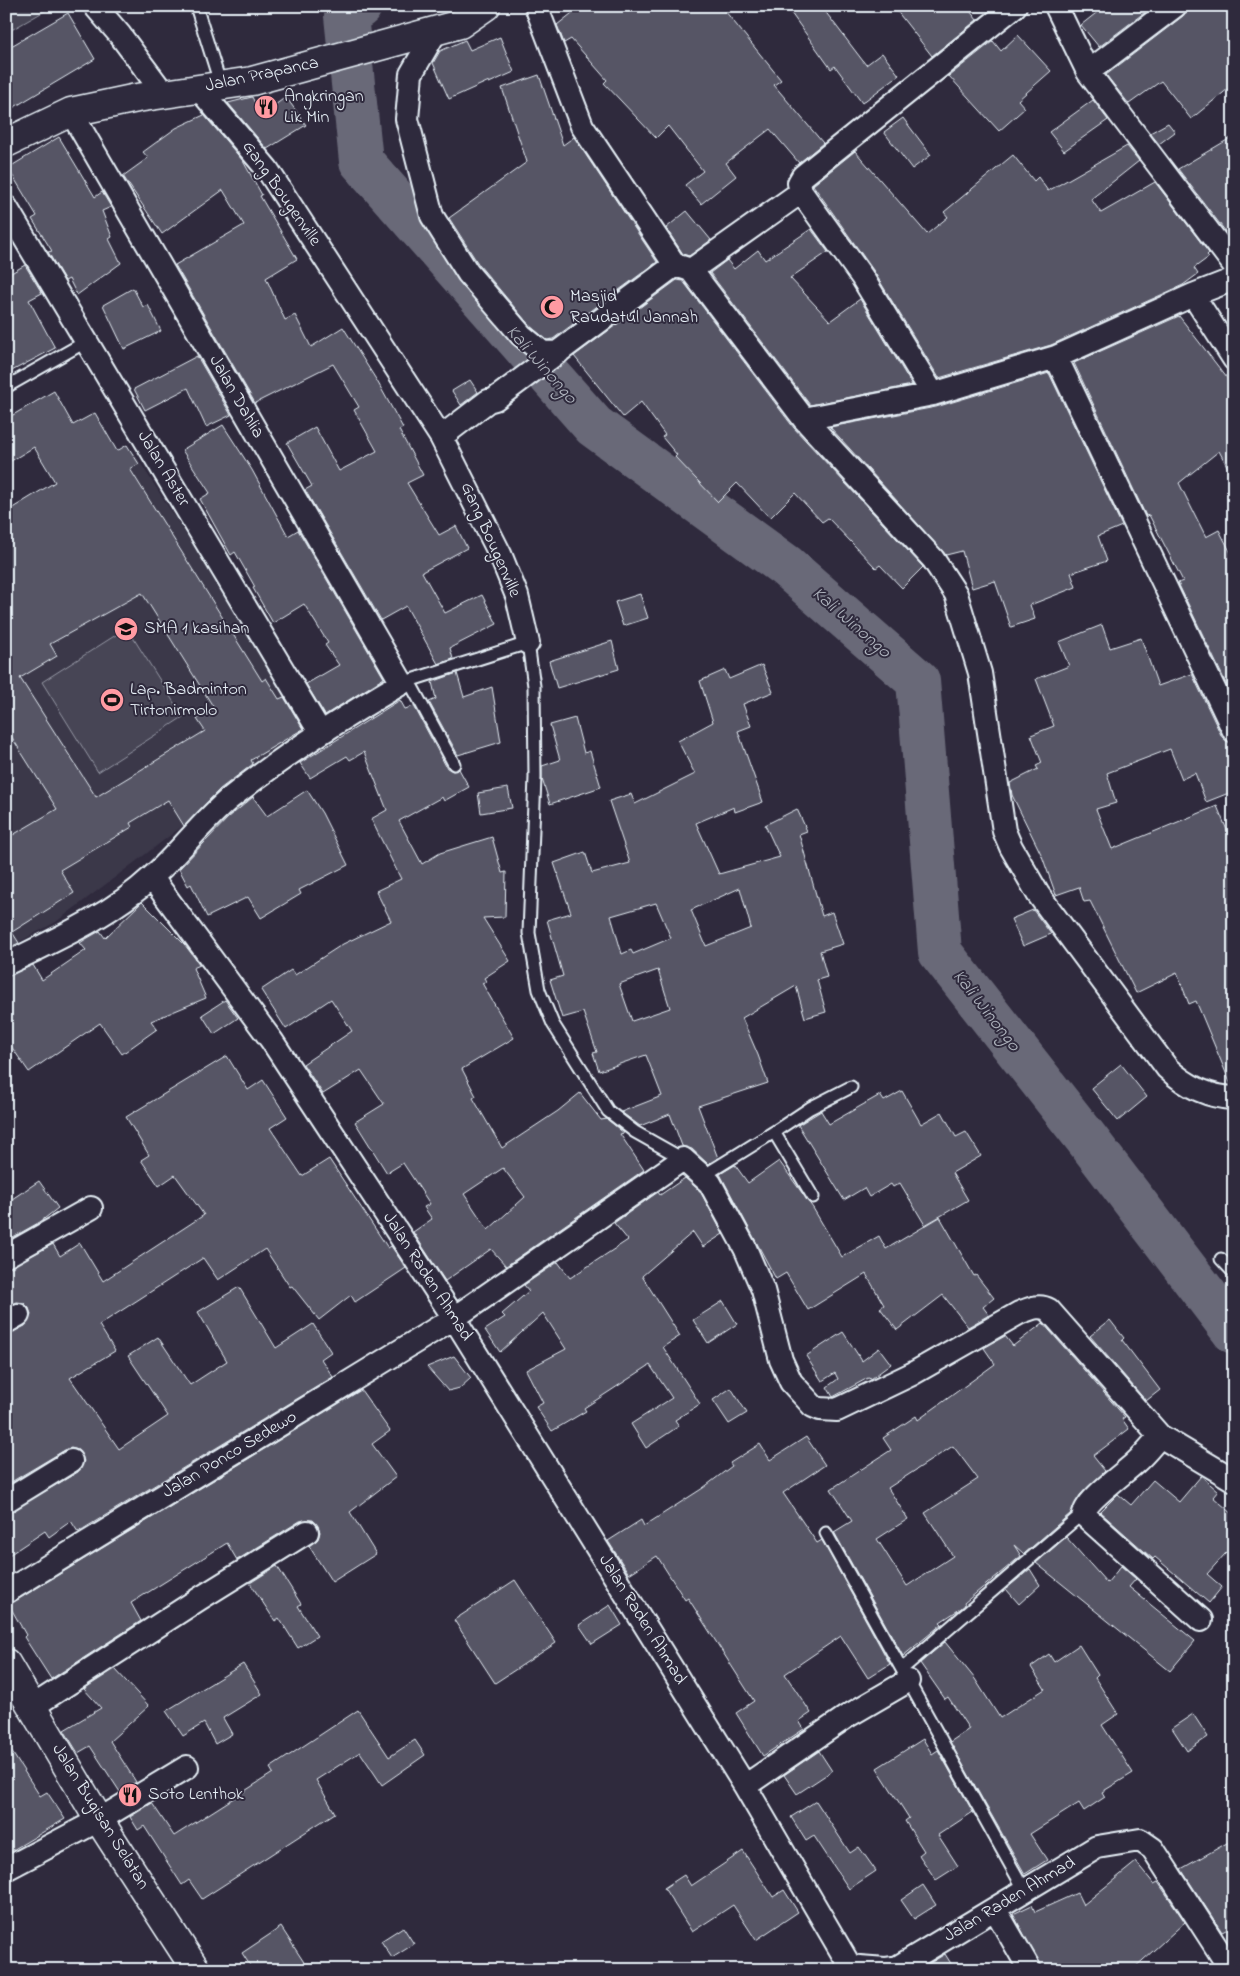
<svg xmlns="http://www.w3.org/2000/svg" width="1240" height="1976" viewBox="0 0 1240 1976" font-family="'Indie Flower',sans-serif">
	<style>
		.built { fill: #3b3749 }
		.grass { fill: #464455; stroke: #979aa6 }
		.lines { fill: none; stroke-linecap: round; stroke-linejoin: round }
		.river { stroke: #696978; stroke-width: 44 }
		.building { fill: #575565; stroke: #e8f1f8; fill-rule: evenodd }
		.service-casing { stroke: #e8f1f8; stroke-width: 15 }
		.minor-casing { stroke: #e8f1f8; stroke-width: 26 }
		.tertiary-casing { stroke: #e8f1f8; stroke-width: 31 }
		.service { stroke: #2f2a3d; stroke-width: 11 }
		.minor { stroke: #2f2a3d; stroke-width: 22 }
		.tertiary { stroke: #2f2a3d; stroke-width: 28 }
		.labels { text-anchor: middle; dominant-baseline: central; stroke-width: 4; stroke-linejoin: round; paint-order: stroke }
		.street-label { font-size: 18px; fill: #e8f1f8; stroke: #2f2a3d }
		.poi-label { font-size: 18px; fill: #e8f1f8; stroke: #2f2a3d; text-anchor: start }
		.water-label { font-size: 19px; font-style: italic; fill: #afb4be; stroke: #2f2a3d }
	</style>
	<rect width="100%" height="100%" fill="#2f2a3d"/>
	<filter id="ink" filterUnits="userSpaceOnUse"><feTurbulence type="fractalNoise" baseFrequency=".02" numOctaves="2"/><feDisplacementMap in="SourceGraphic" scale="10" xChannelSelector="R" yChannelSelector="G"/><feConvolveMatrix kernelMatrix="1 2 1 2 8 2 1 2 1" color-interpolation-filters="sRGB"/></filter>
	<g filter="url(#ink)">
		<path class="built" d="M134 453 311 729 56 922 6 949V529Z"/>
		<path class="grass" d="M6 6H49L50 8 6 33Z
			M127 628 183 717 98 772 42 682Z"/>
		<g class="lines">
			<path class="river" d="M360 6 346 16 361 161 594 426 786 566 918 681 940 952 1086 1138 1234 1332"/>
		</g>
		<path class="building" d="M581 6H721L781 80 774 85 823 143 799 163 770 129 726 163 736 176 701 204 685 185 703 171 668 126 656 138 604 83 607 80 571 39 564 43 557 25Z
			M786 6H821L866 65 882 53 899 75 862 103 835 66 831 69Z
			M893 6H966L977 20 932 56Z
			M1105 6H1153L1099 47 1081 25Z
			M1188 6H1234V84L1191 119 1161 81 1129 104 1106 75 1183 16Z
			M68 13 95 59 6 112V49Z
			M1018 35 1051 71 1018 100 1025 108 999 131 949 76 993 41 1001 51Z
			M500 37 514 72 489 83V81L449 99 433 63 440 51 465 40 470 50Z
			M539 75 563 145 574 137 657 262 553 339 547 340 530 326 479 265 449 218 527 162 502 88Z
			M252 97 261 115 286 97 306 125 267 149 228 103Z
			M1093 100 1108 120 1064 151 1049 132Z
			M204 115 243 161 262 195 260 196 297 259 266 278 285 320 295 315 311 347 343 327 377 381 403 428 399 430 423 475 407 483 439 535 456 526 467 548 422 572 445 613 482 595 497 624 450 648 453 659 438 664 406 606 381 620 305 490 312 486 287 443 315 427 339 471 377 451 354 410 359 407 333 364 255 403 175 265 244 225 223 190 162 234 123 176 148 158 143 152 176 128Z
			M903 118 931 155 912 169 884 132Z
			M1168 123 1175 132 1159 144 1150 133Z
			M1234 136V239L1232 240 1178 169Z
			M59 137 95 197 102 192 111 207 102 211 112 237 109 239 121 263 77 295 69 279 65 281 48 252 52 251 32 219 37 216 8 168Z
			M1127 146 1139 161 1091 199 1101 213 1155 182 1209 253 1207 255 1209 257 1194 268 1198 274 1183 285 1051 345 939 378 873 270 813 185 855 151 927 234 948 217 944 212 1013 155 1034 181 1038 177 1048 191Z
			M687 211 711 240 689 256 683 254 666 228Z
			M811 229 828 252 790 278 830 321 860 299 912 385 810 405 710 273 727 260 734 269 758 250 765 260Z
			M25 265 42 293 29 300 55 348 6 374V276Z
			M677 280 683 281 794 428 923 567 902 588 880 565 876 568 828 518 822 522 795 493 770 518 737 483 718 502 675 457 677 455 662 437 665 435 641 402 623 417 574 356Z
			M133 288 143 307 148 305 161 331 124 349 103 305Z
			M1179 316 1234 387V479L1219 451 1179 483 1206 537 1219 530 1234 559V700L1178 583 1183 581 1149 515 1146 516 1074 363Z
			M197 356 231 415 206 427 188 388 145 410 134 389Z
			M1049 373 1122 526 1098 536 1107 561 1071 573 1076 587 1030 605 1035 619 1011 627 995 581 972 588 962 551 946 555 830 427 936 407Z
			M470 380 478 392 461 405 452 391Z
			M54 391 73 425 95 413 117 451 127 445 139 464 130 469 262 681 266 678 279 699 284 697 303 729 251 760 253 764 220 789 184 826 168 800 130 823 132 827 60 870 74 893 12 932 19 943 6 949V839L57 809 6 728V512L55 482 34 447 6 464V419ZM142 593 214 708 197 719 205 731 96 797 20 678 57 656 50 644Z
			M223 425 252 470 288 536 298 530 384 678 325 715 306 684 339 665 325 645 328 643 304 604 273 623 253 588 255 587 235 552 231 555 200 499 210 493 182 450Z
			M640 594 648 618 623 626 615 602Z
			M1102 625 1110 648 1141 638 1158 686 1192 674 1222 737 1230 743 1234 751V791L1206 802 1195 773 1182 779 1170 749 1107 773 1116 803 1096 809 1112 849 1217 806 1234 847V1085H1231L1196 1001 1189 1004 1177 973 1136 993 1090 901 1084 902 1079 887 1056 895 1042 856 1012 795 1010 783 1038 769 1036 766 1042 763 1031 735 1054 726 1036 679 1069 666 1059 642Z
			M612 641 619 669 557 688 549 661Z
			M762 665 773 692 743 704 751 726 738 731 763 802 735 812 734 807 696 823 719 874 780 857 765 825 797 809 807 831 799 834 822 916 832 912 843 944 820 951 827 977 817 980 826 1012 805 1018 796 986 742 1018 758 1055 768 1083 698 1106 718 1158 708 1164 692 1149 682 1146 670 1114 640 1126 621 1112 662 1096 646 1055 599 1071 593 1053 597 1052 583 1012 562 1018 550 980 563 976 547 920 571 913 554 863 585 852 592 873 630 863 609 801 631 794 635 804 695 774 678 741 713 722 700 681 725 670 729 679ZM740 888 751 928 706 946 691 910ZM656 903 671 938 633 954 631 950 622 954 611 916ZM658 970 670 1008 632 1021 619 984Z
			M457 673 464 697 492 687 501 742 458 755 429 702 436 699 432 682Z
			M400 700 405 709 414 706 447 768 453 771 459 769 469 787 444 801 442 797 399 821 422 864 440 853 492 837 502 873 506 872 505 917 483 918 510 961 484 978 486 981 482 983 514 1038 462 1069 476 1096 473 1098 502 1148 558 1111 580 1093 601 1120 607 1119 624 1133 620 1134 644 1170 506 1266 491 1249 445 1281 413 1232 432 1219 424 1207 430 1204 403 1163 387 1173 355 1122 384 1104 361 1070 323 1094 303 1064 352 1031 331 999 286 1029 261 990 291 970 295 975 343 944 391 921 376 891 401 879 371 819 387 810 364 752 350 760 347 756 310 778 300 763ZM503 1168 525 1197 488 1230 464 1194Z
			M575 718 584 753 590 751 601 787 550 804 542 779V766L560 760 550 725Z
			M508 788 512 808 481 813 478 793Z
			M307 790 322 813 348 865 299 890 301 894 261 918 248 897 207 917 191 884 188 886 179 869 228 818 253 797 267 816Z
			M142 902 185 945 200 965 193 968 206 998 151 1021 157 1029 122 1054 100 1023 29 1072 6 1039V977L33 965 42 980 86 950 80 943 86 939 100 931 105 938Z
			M1033 910 1051 934 1023 946 1011 919Z
			M225 1000 238 1018 214 1034 202 1015Z
			M227 1056 248 1090 263 1080 287 1117 270 1128 302 1176 329 1159 388 1248 391 1246 406 1268 355 1302 351 1295 319 1320 292 1286 290 1287 265 1249 218 1280 203 1258 99 1325 115 1351 70 1378 119 1449 168 1416 128 1356 158 1337 190 1385 227 1361 198 1312 239 1287 276 1348 313 1324 331 1352 321 1359 333 1377 78 1532 71 1521 49 1537 45 1531 6 1557V1514L78 1472 84 1461 78 1450 71 1448 65 1450 6 1485V1335L25 1326 31 1315 29 1308 24 1303 17 1302 6 1307V1269L53 1244 60 1256 80 1243 103 1281 204 1215 175 1175 159 1186 141 1160 149 1155 126 1117Z
			M1121 1064 1147 1097 1118 1121 1091 1088Z
			M902 1091 921 1124 942 1112 956 1137 966 1132 981 1156 952 1173 968 1200 925 1225 900 1183 893 1187 891 1184 869 1197 864 1188 844 1200 798 1125 821 1111 829 1124 880 1095 884 1101Z
			M779 1161 813 1208 842 1257 879 1236 886 1249 940 1217 974 1276 976 1275 994 1298 983 1307 989 1315 968 1327 943 1295 897 1330 880 1308 884 1305 866 1274 808 1310 786 1273 776 1279 720 1174 735 1165 748 1183Z
			M685 1178 700 1191 723 1234 703 1247 693 1232 642 1276 680 1336 663 1347 700 1404 675 1420 679 1426 646 1448 631 1424 672 1398 650 1365 584 1408 586 1411 552 1431 536 1407 543 1403 526 1370 566 1349 543 1313 500 1352 485 1330 505 1317 502 1314 529 1291 524 1285 558 1262 570 1278 628 1240 614 1223 658 1192 660 1195Z
			M39 1181 58 1208 40 1222 6 1241V1203Z
			M723 1301 737 1324 708 1343 693 1320Z
			M1110 1320 1124 1338 1122 1340 1160 1390 1146 1401 1090 1336Z
			M1043 1323 1125 1417 1122 1419 1129 1429 1093 1456 1105 1471 1080 1495 1071 1513 1024 1554 1014 1545 1021 1556 964 1603 965 1605 960 1609 940 1622 942 1624 903 1656 834 1532 852 1521 831 1489 891 1450 883 1438 916 1416 918 1420 995 1364 984 1348 1005 1336 1013 1346ZM953 1446 978 1479 925 1513 953 1556 907 1586 877 1539 908 1519 888 1488Z
			M843 1332 862 1361 879 1348 891 1364 871 1379 868 1378 833 1397 827 1387 838 1379 835 1373 822 1381 806 1356Z
			M454 1356 471 1378 460 1388 448 1391 427 1367Z
			M731 1388 747 1413 729 1424 713 1400Z
			M361 1390 390 1431 372 1444 396 1477 350 1512 376 1554 332 1582 309 1546 318 1539 320 1532 318 1526 313 1520 300 1521 237 1560 227 1543 131 1603 141 1621 51 1679 24 1637 26 1635 9 1605Z
			M806 1437 825 1465 783 1493 817 1543 822 1540 890 1664 868 1678 841 1636 785 1674 811 1713 799 1721 804 1729 763 1756 736 1713 754 1701 688 1598 685 1600 657 1556 629 1574 608 1541 641 1520 644 1526 703 1488 732 1466 730 1463 760 1444 770 1460Z
			M1201 1476 1218 1491 1213 1497 1234 1515V1544L1207 1574 1222 1587 1209 1603 1155 1557 1153 1559 1100 1512 1118 1494 1131 1505 1153 1480 1179 1502Z
			M1066 1537 1107 1583 1121 1566 1136 1579 1129 1587 1195 1641 1170 1671 1036 1563Z
			M277 1566 301 1604 298 1606 317 1636 298 1648 279 1618 275 1621 250 1583Z
			M1030 1569 1040 1585 1019 1604 1006 1589Z
			M515 1580 556 1643 495 1683 454 1620Z
			M610 1605 622 1625 592 1644 579 1625Z
			M945 1642 975 1679 1000 1718 1045 1689 1031 1667 1049 1654 1054 1662 1079 1645 1098 1675 1095 1678 1118 1714 1102 1725 1133 1773 1102 1792 1105 1797 1084 1811 1079 1803 1030 1834 1047 1860 1025 1874 950 1742 969 1729 948 1697 945 1699 920 1663Z
			M243 1664 262 1694 223 1718 232 1734 215 1744 204 1723 183 1736 166 1711Z
			M115 1669 149 1706 110 1741 136 1782 120 1792 90 1746 78 1753 64 1730 101 1708 84 1689Z
			M358 1710 389 1757 415 1740 425 1755 382 1785 360 1752 316 1780 335 1813 202 1899 189 1880 182 1885 144 1826 138 1830 130 1817 152 1803 174 1836 273 1773 270 1768Z
			M1193 1714 1208 1737 1187 1751 1172 1728Z
			M923 1739 932 1754 938 1750 973 1812 938 1835 958 1866 936 1880 919 1855 924 1851 905 1821 909 1818 877 1768Z
			M6 1743 40 1796 47 1792 65 1819 6 1854Z
			M819 1751 832 1771 797 1794 784 1775Z
			M816 1801 850 1853 859 1847 876 1871 849 1889 814 1836 806 1841 791 1817Z
			M1234 1839V1926L1222 1932 1181 1869Z
			M743 1851 773 1897 784 1890 798 1912 756 1940 733 1905 692 1932 664 1888 684 1875 691 1886Z
			M1136 1862 1154 1884 1158 1882 1185 1922 1132 1970H1043L1013 1914 1032 1905 1035 1912 1077 1893 1083 1905Z
			M923 1885 936 1905 914 1919 901 1900Z
			M281 1927 309 1970H253L242 1953Z
			M403 1927 414 1944 392 1958 381 1941Z
			M945 1954 955 1970H919Z"/>
		<g class="lines">
			<g class="service-casing">
				<path id="service" d="M196 6 221 86
					M6 387 87 341
					M409 681 454 764
					M402 683 528 643 534 686 535 777 529 933 539 990 553 1024 608 1111 635 1132 683 1159
					M774 1132 810 1108 851 1087
					M703 1176 774 1132 813 1197
					M1221 1259 1234 1273
					M826 1533 1025 1891
					M902 1669 1084 1512"/>
			</g>
			<g class="minor-casing">
				<path id="minor" d="M95 6 120 35 164 94
					M536 6 582 126 675 265 691 270 804 419 933 559 956 594 980 673 1004 831 1011 847 1038 894 1167 1068C1186 1086 1207 1097 1234 1098
					M1056 6 1088 72 1234 265
					M436 31 411 74 407 119 432 216 468 273 521 335 543 353 559 352
					M1088 72 1175 6
					M199 89 267 169 441 437 500 554 517 596 528 643
					M6 207 320 732
					M691 270 801 192
					M1193 295 1234 359
					M1056 357 1234 731
					M933 394 862 277 801 192 799 183 803 176 1015 6
					M804 419 933 394 1056 357 1193 295 1234 279
					M441 437 488 401 495 399 675 265
					M152 878 272 1041 454 1318 745 1786 847 1961V1966L885 1969 898 1967 1097 1847 1140 1840 1153 1849 1231 1970
					M6 964C57 939 110 916 152 877 179 853 201 823 229 799 284 755 342 718 402 683L71 112
					M6 1256 91 1208
					M6 1322 18 1315
					M1160 1436C1152 1445 1145 1454 1136 1462 1125 1473 1084 1501 1084 1515L1201 1620
					M6 1501 71 1461
					M6 1592 454 1318 683 1159 710 1183 745 1248 763 1290 781 1360 791 1382 813 1406 820 1409 837 1410 912 1374 1019 1313C1030 1309 1039 1304 1049 1310L1160 1436 1234 1480
					M32 1707 199 1599 307 1532
					M745 1786 846 1717 908 1681
					M6 1869 99 1820 187 1767
					M995 1909 1030 1970"/>
			</g>
			<g class="tertiary-casing">
				<path id="tertiary" d="M6 143 71 112 137 98 252 81 460 24 486 6
					M6 1663 99 1820 196 1970"/>
			</g>
			<use href="#service" class="service"/>
			<use href="#minor" class="minor"/>
			<use href="#tertiary" class="tertiary"/>
		</g>
	</g>
	<defs>
		<g id="restaurant-disc" transform="scale(1.25)"><circle r="9.5" fill="#ff9aa2" stroke="#2f2a3d"/><path d="M-5-6h1v4h1v-4h1v4h1v-4h1v5L-1.5 .5V6h-2V.5L-5-1ZM5-6V6H3V1.5H1.5Q1.5-4 5-6Z" fill="#111"/></g>
		<g id="mosque-disc" transform="scale(1.25)"><circle r="9.5" fill="#ff9aa2" stroke="#2f2a3d"/><path d="M3.5-4.9A6 6 0 1 0 3.5 4.9A5 5 0 1 1 3.5-4.9Z" fill="#111"/></g>
		<g id="school-disc" transform="scale(1.25)"><circle r="9.5" fill="#ff9aa2" stroke="#2f2a3d"/><path d="M0-5L7-2L0 1L-7-2ZM-4 1L0 2.5L4 1V4Q0 6-4 4Z" fill="#111"/></g>
		<g id="stadium-disc" transform="scale(1.25)"><circle r="9.5" fill="#ff9aa2" stroke="#2f2a3d"/><path d="M0-5a6.5 5 0 1 0 0 10a6.5 5 0 1 0 0-10ZM-3.5-1.8h7v3.6h-7Z" fill="#111"/></g>
	</defs>
	<g fill-rule="evenodd">
		<use href="#restaurant-disc" x="266" y="107"/>
		<use href="#mosque-disc" x="552" y="307"/>
		<use href="#school-disc" x="126" y="629"/>
		<use href="#stadium-disc" x="112" y="700"/>
		<use href="#restaurant-disc" x="130" y="1795"/>
	</g>
	<g class="labels">
		<g class="street-label">
			<text transform="translate(262 75) rotate(-12)">Jalan Prapanca</text>
			<text transform="translate(281 194) rotate(55)">Gang Bougenville</text>
			<text transform="translate(236 397) rotate(60)">Jalan Dahlia</text>
			<text transform="translate(163 469) rotate(59)">Jalan Aster</text>
			<text transform="translate(490 540) rotate(66)">Gang Bougenville</text>
			<text transform="translate(427 1277) rotate(57)">Jalan Raden Ahmad</text>
			<text transform="translate(230 1455) rotate(-31)">Jalan Ponco Sedewo</text>
			<text transform="translate(642 1620) rotate(58)">Jalan Raden Ahmad</text>
			<text transform="translate(100 1817) rotate(58)">Jalan Bugisan Selatan</text>
			<text transform="translate(1010 1900) rotate(-31)">Jalan Raden Ahmad</text>
		</g>
		<g class="poi-label">
			<text x="284" y="97">Angkringan<tspan x="284" dy="21">Lik Min</tspan></text>
			<text x="570" y="297">Masjid<tspan x="570" dy="21">Raudatul Jannah</tspan></text>
			<text x="144" y="629">SMA 1 kasihan</text>
			<text x="130" y="690">Lap. Badminton<tspan x="130" dy="21">Tirtonirmolo</tspan></text>
			<text x="148" y="1795">Soto Lenthok</text>
		</g>
		<g class="water-label">
			<text transform="translate(541 365) rotate(49)">Kali Winongo</text>
			<text transform="translate(851 623) rotate(41)">Kali Winongo</text>
			<text transform="translate(986 1011) rotate(52)">Kali Winongo</text>
		</g>
	</g>
	<rect width="1240" height="1976" fill="none" stroke="#2f2a3d" stroke-width="25"/>
	<rect x="12" y="12" width="1215" height="1951" fill="none" stroke="#e8f1f8" stroke-width="2" filter="url(#ink)"/>
</svg>
